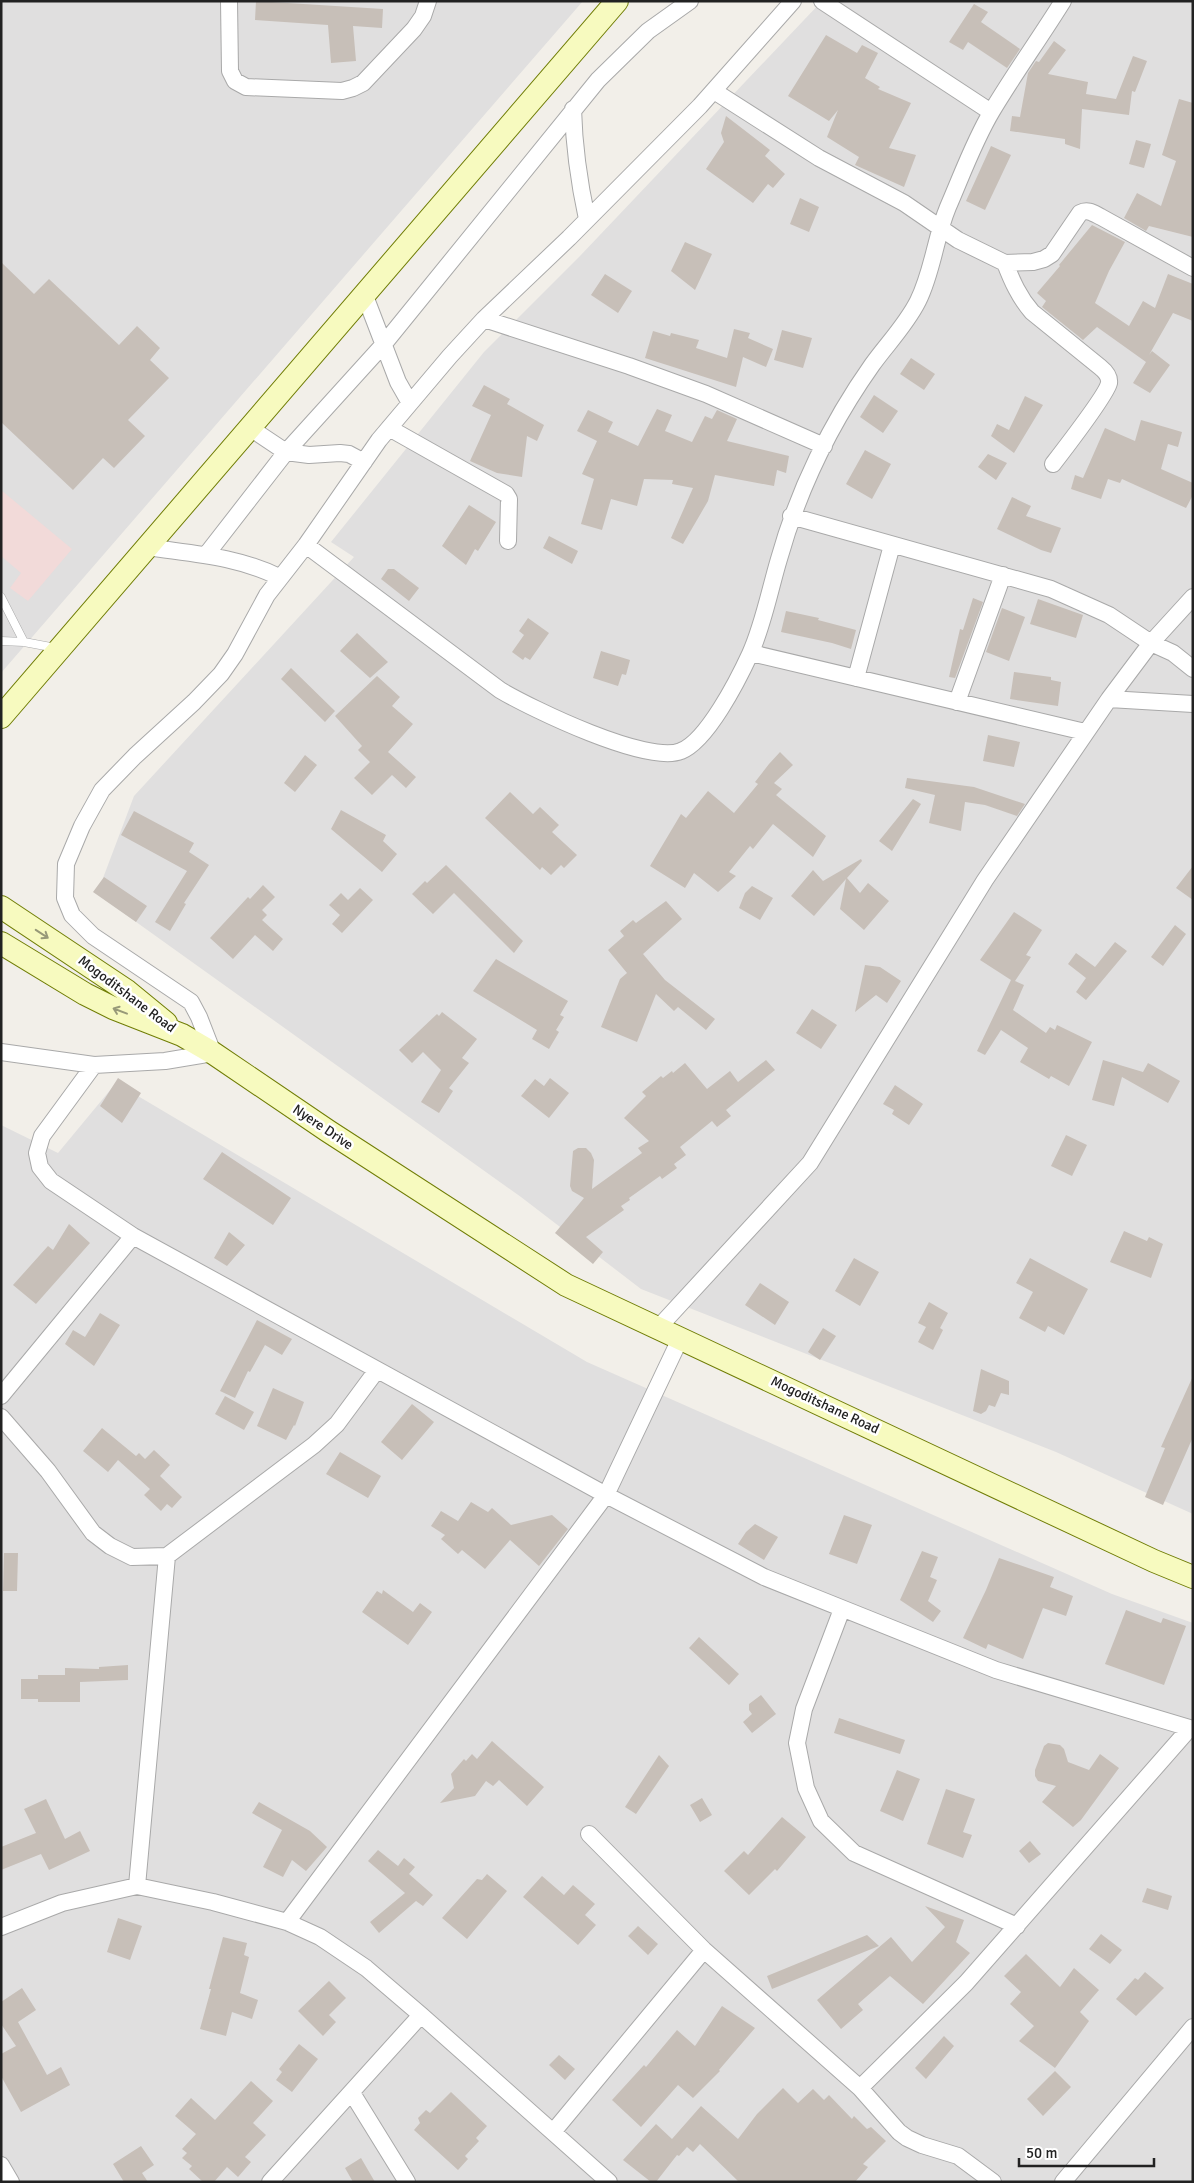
<svg xmlns="http://www.w3.org/2000/svg" width="1194" height="2183" viewBox="0 0 1194 2183" font-family="Signika,sans-serif">
	<style>
		.residential { fill: #e0dfdf }
		.commercial { fill: #f2dad9 }
		.building { fill: #c7bfb8 }
		.lines { fill: none; stroke-linecap: round; stroke-linejoin: round }
		.service-casing { stroke: #a9a9a9; stroke-width: 9 }
		.minor-casing { stroke: #a9a9a9; stroke-width: 18 }
		.secondary-casing { stroke: #707d05; stroke-width: 24 }
		.service { stroke: #fff; stroke-width: 8 }
		.minor { stroke: #fff; stroke-width: 16 }
		.secondary { stroke: #f7fabf; stroke-width: 22 }
		.oneway { stroke: #979978 }
		.labels { text-anchor: middle; dominant-baseline: central; stroke-width: 5; stroke-linejoin: round; paint-order: stroke }
		.street-label { font-size: 14px; fill: #222; stroke: #fff }
	</style>
	<rect width="100%" height="100%" fill="#f2efe9"/>
	<path class="residential" d="M1 1H583L1 673Z
		M822 1H1193V1514L1056 1452 641 1289 521 1197 97 894 134 796 354 557 331 542 484 352 580 256Z
		M116 1083 587 1362 1112 1594 1193 1623V2182H1V1125L58 1153Z"/>
	<path class="commercial" d="M1 490 72 549 28 601 10 588 21 573 1 556Z"/>
	<path class="building" d="M256 1 383 9 382 28 353 26 356 61 331 63 328 25 255 20Z
		M974 4 988 12 981 22 1020 49 1007 68 968 42 963 50 949 42Z
		M826 35 857 53 862 45 878 53 865 78 880 87 878 89 911 103 889 148 916 155 904 187 855 165 859 157 827 137 838 110 829 121 788 96Z
		M1054 41 1066 50 1048 74 1088 82 1086 94 1116 99 1133 56 1147 61 1135 92 1132 91 1129 115 1082 109 1080 149 1065 144V139L1010 131 1012 116 1020 117 1028 73 1036 61 1039 62Z
		M1179 99 1193 103V237L1149 226 1146 231 1124 218 1137 193 1161 206 1176 161 1162 155Z
		M726 116 770 150 765 156 785 174 773 188 768 184 753 203 706 169 724 142 721 133Z
		M1136 140 1151 144 1144 168 1129 164Z
		M991 146 1011 155 985 210 966 201Z
		M800 198 819 207 809 232 790 224Z
		M1092 225 1125 242 1109 271 1095 303 1129 326 1143 301 1155 308 1168 274 1193 284V321L1173 313 1149 355 1152 351 1170 365 1150 393 1133 383 1146 362 1097 327 1083 340 1042 307 1046 301 1037 293 1060 266 1059 265Z
		M685 242 712 254 695 290 671 271Z
		M1 262 34 294 49 279 119 345 137 326 160 348 150 360 169 378 128 420 145 436 114 468 103 458 73 490 1 422Z
		M605 274 632 291 618 313 591 295Z
		M734 329 750 333 748 338 773 349 766 367 743 357 736 387 645 358 653 331 670 336 671 333 699 340 696 348 727 358Z
		M782 330 812 338 803 368 774 360Z
		M911 358 935 374 924 390 900 374Z
		M484 385 510 399 507 404 544 425 537 441 527 436 522 477 497 473 470 461 491 415 472 406Z
		M874 395 898 411 883 433 860 417Z
		M1025 396 1043 405 1014 453 991 436 997 424 1009 430Z
		M657 409 672 415 665 431 692 442 705 416 712 419 717 410 737 419 727 441 789 456 786 473 777 470 774 486 715 475 708 501 683 544 671 538 693 488 672 484 673 480 644 479 637 506 611 499 602 530 581 524 594 479 582 474 597 441 577 431 588 410 613 422 608 432 638 446Z
		M1141 420 1182 432 1178 447 1168 444 1161 469 1193 483V495L1186 508 1122 479 1120 483 1108 479 1101 499 1071 489 1075 475 1083 478 1105 428 1135 441Z
		M865 450 891 464 872 499 846 484Z
		M988 454 1007 463 996 480 978 467Z
		M1012 497 1031 506 1026 516 1061 528 1051 553 1041 550 997 529Z
		M469 505 496 522 478 551 475 549 466 565 442 546Z
		M549 536 578 551 572 564 543 548Z
		M388 569H394L419 588 409 601 381 579Z
		M973 598 983 602 955 678 949 677 960 629 963 630Z
		M1038 599 1083 615 1076 638 1030 624Z
		M1002 608 1025 617 1009 661 986 652Z
		M786 611 819 618 818 620 856 630 851 649 832 643 781 632Z
		M528 618 549 633 530 660 525 657 523 660 512 652 524 635 519 631Z
		M357 633 388 662 370 678 340 651Z
		M601 651 630 660 626 675 622 674 618 686 593 678Z
		M291 668 335 711 325 722 281 679Z
		M1014 672 1051 677V680L1061 682 1058 706 1010 699Z
		M377 676 400 697 392 706 413 724 388 752 416 777 406 788 392 775 372 795 354 778 370 762 358 750 362 746 335 716Z
		M988 735 1020 742 1014 767 983 761Z
		M780 752 793 765 774 783 782 789 776 795 826 836 813 857 773 824 753 849 750 846 729 872 736 876 718 892 694 873 685 888 650 866 681 814 686 818 708 791 734 813 758 784 755 782 769 764Z
		M305 755 317 765 295 792 284 783Z
		M907 778 974 787 1025 804 1017 816 985 805 965 802 961 831 929 823 935 795 905 788Z
		M510 792 533 814 540 807 559 825 552 832 577 855 564 868 561 865 551 875 542 867 540 870 485 818Z
		M913 799 921 804 892 851 879 841Z
		M341 810 386 835 383 841 397 854 382 872 331 829Z
		M134 811 194 843 189 852 209 865 184 903 186 904 170 931 155 922 187 871 121 835Z
		M861 859 862 861 847 878 860 893 868 883 889 901 864 930 840 909 846 879 814 916 791 896 813 870 823 881Z
		M446 865 523 941 514 953 454 893 433 914 412 894 425 881 427 883Z
		M1193 866V900L1176 888Z
		M104 877 147 906 136 922 93 892Z
		M263 885 275 897 262 910 267 915 262 920 283 939 273 951 255 935 233 959 210 938 248 897 250 899Z
		M752 886 773 898 760 920 739 908 745 893Z
		M360 888 373 900 342 933 332 924 340 915 329 905 341 893 348 900Z
		M666 901 682 919 643 954 665 980 715 1019 706 1030 678 1007 674 1011 656 994 637 1042 601 1027 620 979 627 973 608 950 624 936 620 931 633 920 636 923Z
		M1014 912 1042 930 1026 955 1031 957 1015 981 1024 985 1013 1010 1046 1033 1050 1027 1055 1030 1057 1025 1092 1042 1069 1086 1051 1076 1049 1079 1020 1062 1028 1048 1001 1030 985 1055 977 1051 1011 980 980 960Z
		M1175 925 1186 934 1163 966 1151 957Z
		M1115 942 1127 951 1086 1000 1076 992 1086 978 1068 964 1076 953 1095 967Z
		M496 959 568 1001 560 1015 564 1017 556 1030 559 1032 549 1049 532 1039 537 1030 473 991Z
		M865 965 880 967 901 981 887 1003 876 995 855 1012Z
		M812 1009 837 1025 821 1049 796 1033Z
		M442 1012 477 1039 462 1058 469 1063 449 1088 453 1091 439 1113 421 1102 441 1070 423 1052 412 1063 399 1050 437 1014 439 1016Z
		M766 1060 775 1070 726 1110 731 1116 717 1127 712 1121 680 1147 686 1155 674 1164 677 1168 662 1179 660 1176 629 1198 630 1200 621 1206 624 1210 586 1237 603 1252 593 1264 555 1233 584 1198 572 1191 570 1186 573 1151 578 1148H586L591 1153 594 1160 592 1189 642 1153 638 1148 649 1141 624 1118 646 1096 642 1092 661 1076 663 1078 672 1071 673 1073 685 1063 707 1089 730 1071 738 1082Z
		M1103 1060 1143 1072 1148 1063 1180 1081 1168 1103 1122 1077 1114 1106 1092 1100Z
		M118 1078 141 1093 122 1123 100 1106Z
		M550 1078 569 1093 549 1118 521 1096 535 1079 544 1086Z
		M895 1085 923 1104 909 1125 892 1114 894 1110 883 1104Z
		M1066 1135 1087 1145 1072 1176 1051 1166Z
		M222 1152 291 1198 273 1225 203 1179Z
		M69 1224 90 1243 36 1304 13 1285 48 1246 53 1250Z
		M1124 1231 1147 1241 1149 1237 1163 1244 1151 1278 1110 1262Z
		M229 1232 245 1245 227 1266 214 1258Z
		M854 1258 879 1272 860 1306 835 1291Z
		M1030 1258 1088 1289 1064 1335 1048 1326 1045 1332 1019 1318 1033 1292 1016 1283Z
		M760 1283 789 1302 775 1325 745 1305Z
		M929 1302 948 1313 940 1328 943 1330 933 1350 918 1342 926 1327 918 1323Z
		M100 1313 120 1325 94 1366 65 1344 73 1330 85 1337Z
		M257 1320 292 1339 282 1355 265 1345 250 1372 248 1371 235 1398 220 1391Z
		M823 1328 836 1336 820 1360 808 1352Z
		M981 1369 1009 1381V1395L1001 1393 995 1407 989 1405 986 1411 981 1414 973 1411Z
		M1193 1376V1437L1163 1505 1145 1497 1165 1448 1161 1447Z
		M273 1388 304 1402 295 1426 294 1425 286 1440 257 1426Z
		M225 1396 254 1412 244 1430 215 1414Z
		M412 1404 434 1422 402 1460 381 1442Z
		M102 1428 136 1456 139 1453 145 1459 154 1450 170 1465 160 1476 182 1497 172 1508 167 1504 161 1511 144 1495 150 1489 118 1460 108 1472 83 1451Z
		M340 1452 381 1476 368 1498 326 1474Z
		M471 1502 488 1512 492 1508 511 1525 552 1515 568 1529 539 1566 510 1540 485 1569 462 1550 458 1554 441 1539 445 1535 431 1526 441 1511 458 1521Z
		M844 1515 872 1525 857 1564 829 1554Z
		M755 1524 778 1537 764 1560 738 1544 746 1532Z
		M922 1551 938 1557 930 1577 937 1580 928 1601 941 1611 933 1622 900 1600Z
		M4 1553H18L17 1591H3Z
		M999 1558 1054 1577 1050 1587 1073 1596 1066 1616 1043 1608 1023 1659 988 1644 986 1649 963 1638 986 1590Z
		M383 1590 413 1612 420 1603 432 1612 408 1645 362 1612 377 1591 382 1594Z
		M1126 1610 1161 1623 1163 1618 1186 1626 1164 1685 1105 1664Z
		M699 1637 739 1674 729 1685 689 1648Z
		M128 1665V1680L80 1682V1702H38V1699H21V1679H38V1675H65V1668L99 1669V1667Z
		M761 1695 776 1714 752 1733 743 1722 752 1714 749 1710V1704Z
		M839 1718 905 1740 900 1754 834 1733Z
		M492 1741 544 1787 527 1806 499 1780 493 1786 486 1781 475 1796 440 1803 454 1788 451 1774 464 1759 466 1761 472 1754 477 1759Z
		M1048 1743 1060 1745 1064 1749 1068 1762 1089 1770 1100 1754 1119 1768 1081 1820 1073 1827 1042 1802 1056 1786 1038 1781 1035 1776V1770L1044 1746Z
		M659 1755 669 1766 636 1814 625 1807Z
		M897 1770 920 1779 903 1821 880 1811Z
		M946 1789 975 1799 963 1832 972 1835 963 1858 927 1844Z
		M702 1798 712 1815 700 1822 690 1805Z
		M46 1799 65 1839 80 1831 90 1851 49 1870 41 1854 1 1870V1847L36 1833 24 1809Z
		M259 1802 310 1831 327 1847 306 1871 292 1860 283 1877 263 1867 282 1830 252 1813Z
		M782 1817 806 1837 777 1871 775 1869 749 1895 724 1871 744 1851 748 1855Z
		M1030 1841 1041 1854 1029 1863 1019 1851Z
		M378 1850 398 1866 404 1858 415 1867 409 1874 433 1895 423 1906 416 1901 379 1933 370 1922 405 1893 368 1861Z
		M487 1874 507 1891 467 1939 442 1918 477 1879 482 1880Z
		M542 1876 564 1895 573 1885 595 1904 585 1915 596 1925 578 1945 523 1897Z
		M1147 1888 1172 1896 1168 1910 1142 1902Z
		M925 1906 964 1920 956 1942 970 1953 923 2004 890 1976 858 2004 863 2010 841 2029 817 2000 891 1937 912 1962 945 1927Z
		M118 1918 142 1926 130 1960 107 1952Z
		M638 1926 658 1944 648 1955 628 1936Z
		M1101 1934 1122 1950 1110 1964 1089 1949Z
		M867 1935 879 1946 772 1989 767 1976Z
		M223 1937 247 1943 244 1955 249 1957 240 1993 258 2000 252 2019 232 2012 226 2036 200 2029 211 1989H209Z
		M1026 1954 1060 1987 1074 1968 1099 1990 1080 2012 1089 2021 1055 2068 1019 2041 1034 2026 1010 2004 1021 1992 1004 1976Z
		M1145 1972 1164 1988 1136 2016 1116 1999 1135 1978 1138 1980Z
		M329 1981 346 1998 329 2015 336 2022 323 2036 298 2011Z
		M22 1988 36 2010 18 2022 47 2075 61 2067 70 2085 21 2112 1 2076V2054L16 2046 1 2024V2002Z
		M722 2006 755 2028 719 2070 720 2071 693 2098 678 2085 641 2127 612 2100 644 2065 646 2067 677 2030 695 2046Z
		M944 2036 954 2046 926 2079 915 2068Z
		M299 2044 318 2059 292 2092 276 2080 282 2072 279 2069Z
		M559 2055 575 2069 565 2080 549 2065Z
		M1055 2071 1071 2087 1043 2116 1027 2099Z
		M251 2081 273 2101 253 2123 266 2135 245 2157 251 2162 238 2177 227 2167 214 2182H203L189 2169 192 2166 182 2158 187 2153 182 2149 196 2134 175 2116 191 2098 215 2120Z
		M783 2088 798 2103 813 2089 824 2100 829 2095 852 2119 854 2116 867 2129 871 2127 886 2141 863 2164 868 2167 855 2182H739L700 2144 693 2152 687 2147 679 2156 677 2155 656 2182H651L623 2160 656 2124 672 2139 701 2106 738 2139 757 2114Z
		M451 2092 487 2126 476 2138 479 2141 465 2156 468 2159 458 2170 414 2130 420 2123 418 2118 426 2110 430 2113Z
		M141 2146 154 2165 142 2173 148 2182H124L113 2164Z
		M361 2158 375 2182H353L345 2168Z"/>
	<g class="lines">
		<g class="service-casing">
			<path id="service" d="M1 597 24 642
				M1 641 24 642 56 648"/>
		</g>
		<g class="minor-casing">
			<path id="minor" d="M229 1 230 71 235 81 246 87 342 91 353 88 363 83 414 29 423 16 428 1
				M822 1 991 112
				M714 91 819 158 904 203 958 240 1005 263 1033 262 1044 259 1052 254 1080 213C1088 209 1093 213 1101 217L1193 268
				M573 109C574 147 579 182 587 219
				M1005 263C1012 281 1019 297 1032 312L1100 367C1105 371 1110 376 1109 383 1107 394 1063 451 1053 464
				M365 296 398 382 410 403
				M484 319 629 366 706 394 824 446
				M250 428 286 452 309 455 340 453 349 454 364 462
				M389 428 506 494 509 499 508 541
				M791 516 1051 589 1109 615 1151 643 1173 653 1193 669
				M306 545 500 690C532 709 648 765 681 751 707 741 738 680 750 654 763 626 770 589 779 559 798 491 831 423 872 365 887 344 906 325 918 301 933 271 935 238 948 207 962 175 974 141 992 111 1014 74 1040 38 1063 1
				M147 547C194 554 236 556 279 577
				M206 555 286 452 383 345 598 80 648 31 690 1
				M751 653 1085 732
				M856 678 892 545
				M1109 699 1193 704
				M957 702 1003 575
				M1 1052 94 1065 165 1061 213 1053 199 1017 191 1002 93 936 72 915 65 898 66 864 82 826 102 790 135 756 194 702 221 674 235 654 267 595 306 545 379 440 450 356 484 319 569 238 700 106 793 1
				M94 1065 42 1136 37 1153 40 1167 51 1181 133 1236 606 1495 764 1577 996 1670 1193 1729
				M659 1327 810 1163 985 880 1109 699 1151 643 1193 597
				M1 1396 133 1236
				M1 1417 48 1471 93 1533 110 1546 132 1557 167 1556 314 1445 337 1424 377 1370
				M842 1609 804 1709 797 1743 806 1788 821 1821 854 1853 1017 1926
				M589 1834 704 1950 860 2088 899 2132 907 2138 922 2145 958 2156 993 2182
				M137 1886 167 1556
				M287 1922 606 1495 681 1337
				M1 1927 62 1903 137 1886 213 1902 287 1922 320 1937 366 1968 421 2015 609 2182
				M860 2088 966 1983 1190 1728
				M352 2093 407 2182
				M553 2132 704 1950
				M1 2165 11 2182
				M270 2182 421 2015
				M1063 2182 1193 2027"/>
		</g>
		<g class="secondary-casing">
			<path id="secondary" d="M1 717 617 1
				M1 907 127 991 166 1023
				M1 943 85 994 113 1008 182 1035 213 1053 328 1131 566 1285 1154 1561 1193 1577"/>
		</g>
		<use href="#service" class="service"/>
		<use href="#minor" class="minor"/>
		<use href="#secondary" class="secondary"/>
	</g>
	<defs><path id="oneway-shaft" d="M-6 0H5M1.5-3L5.5 0L1.5 3" fill="none" stroke-width="1.6" stroke-linecap="round" stroke-linejoin="round" transform="scale(1.25)"/></defs>
	<g class="oneway">
		<use href="#oneway-shaft" transform="translate(42 934) rotate(33)"/>
		<use href="#oneway-shaft" transform="translate(120 1011) rotate(-159)"/>
	</g>
	<g class="labels">
		<g class="street-label">
			<text transform="translate(127 994) rotate(37)">Mogoditshane Road</text>
			<text transform="translate(323 1127) rotate(34)">Nyere Drive</text>
			<text transform="translate(825 1405) rotate(25)">Mogoditshane Road</text>
		</g>
	</g>
	<rect width="1194" height="2183" fill="none" stroke="#222222" stroke-width="5"/>
	<path d="M1019 2158v8h135v-8" fill="none" stroke="#222222" stroke-width="2.5"/>
	<text x="1026" y="2158" font-size="15" fill="#222222" stroke="#ffffff" stroke-width="4" paint-order="stroke">50 m</text>
</svg>
